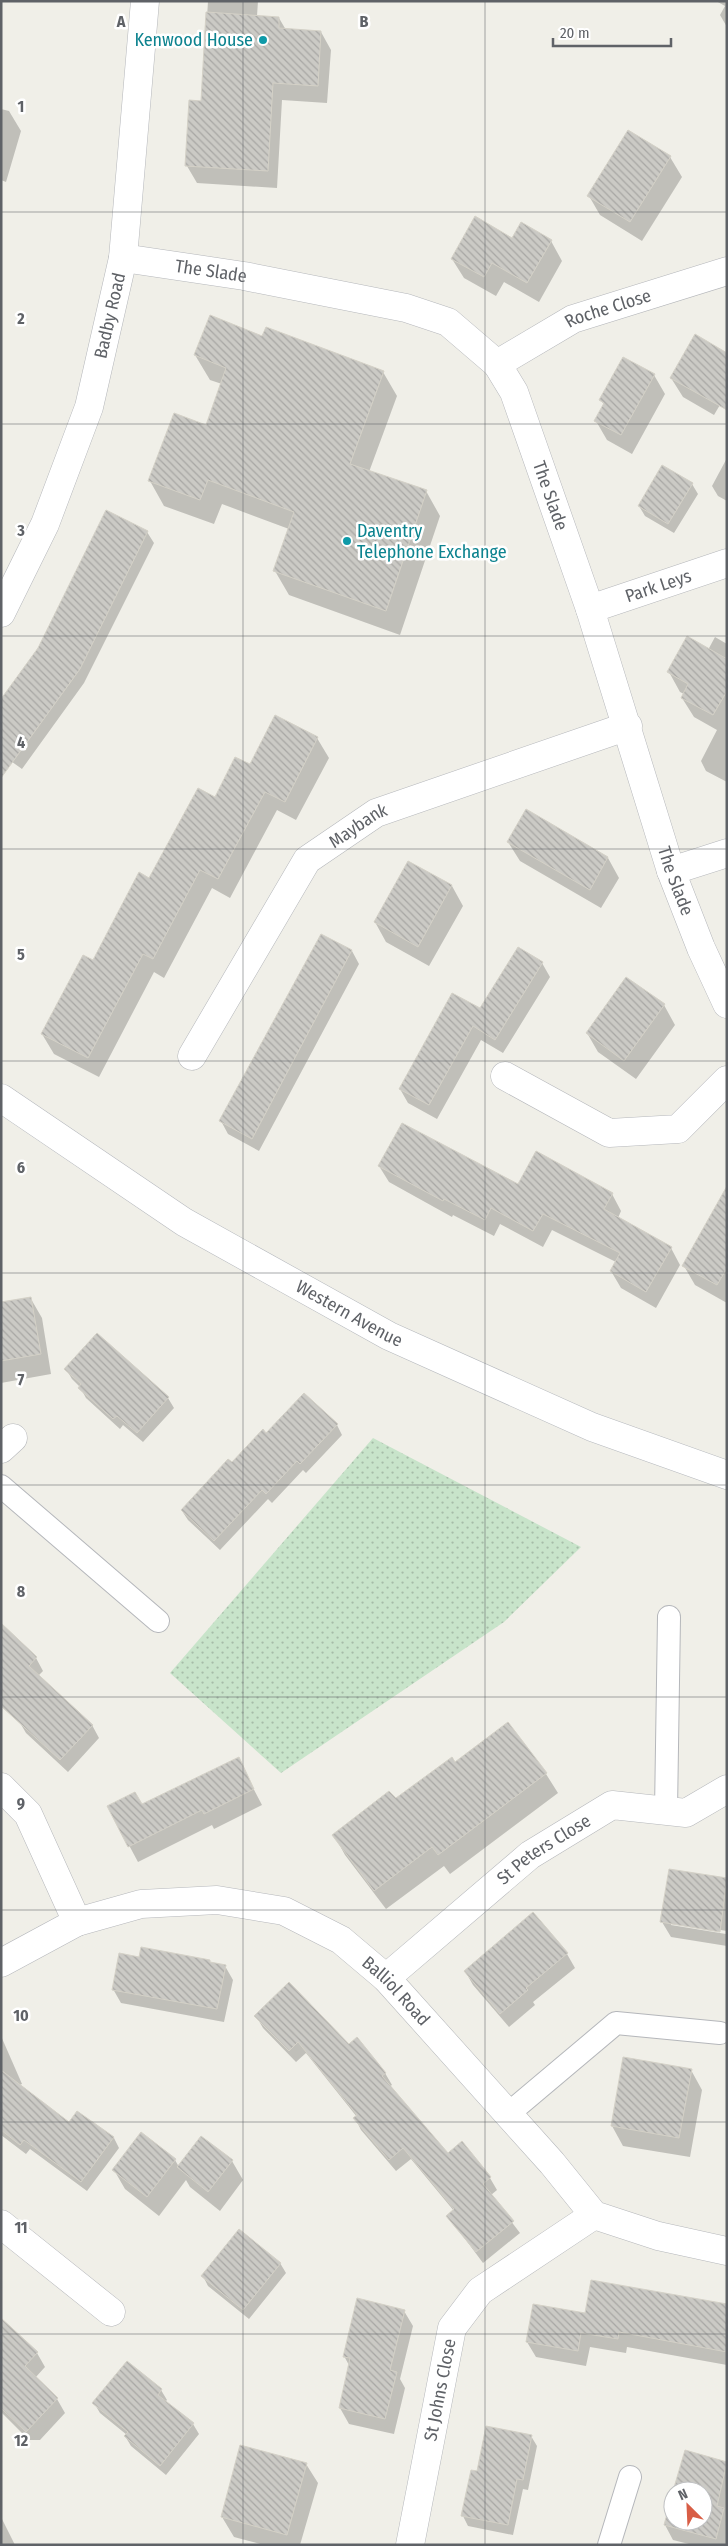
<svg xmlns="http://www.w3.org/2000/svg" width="728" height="2546" viewBox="0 0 728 2546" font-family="'Fira Sans Condensed',sans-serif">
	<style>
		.grass { fill: url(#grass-dots) }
		.shadow { fill: #0003 }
		.building { fill: url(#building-back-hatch); stroke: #d4d1c7 }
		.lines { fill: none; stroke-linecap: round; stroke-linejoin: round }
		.lane-casing { stroke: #b5b7bb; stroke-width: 24 }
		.street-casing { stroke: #b5b7bb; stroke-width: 29 }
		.secondary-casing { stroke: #b6b9be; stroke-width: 29 }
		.lane { stroke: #fff; stroke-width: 22 }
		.street { stroke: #fff; stroke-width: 28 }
		.secondary { stroke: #fff; stroke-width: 28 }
		.grid { fill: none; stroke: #5f6267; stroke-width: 1; stroke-opacity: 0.55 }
		.culture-dot { fill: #0f9aa8; stroke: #fff; stroke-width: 2 }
		.labels { text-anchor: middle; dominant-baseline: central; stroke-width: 5; stroke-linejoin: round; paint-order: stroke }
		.culture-label { font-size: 18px; fill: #0d838f; stroke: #fff; text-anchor: end }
		.street-label { font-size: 18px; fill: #5f6267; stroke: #fff }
		.grid-label { font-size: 16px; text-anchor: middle; font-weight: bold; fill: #5f6267; stroke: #fff; stroke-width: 5; stroke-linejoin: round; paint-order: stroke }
	</style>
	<defs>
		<pattern id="grass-dots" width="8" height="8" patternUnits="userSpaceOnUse" patternTransform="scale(1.25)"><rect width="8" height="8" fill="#c8e4ca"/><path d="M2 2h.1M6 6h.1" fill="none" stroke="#a6bca8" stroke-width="1.8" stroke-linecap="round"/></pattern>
		<pattern id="building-back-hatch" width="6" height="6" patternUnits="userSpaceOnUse" patternTransform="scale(1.25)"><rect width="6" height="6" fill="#cbcac5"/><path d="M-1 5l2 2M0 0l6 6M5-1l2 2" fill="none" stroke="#a8a7a4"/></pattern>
	</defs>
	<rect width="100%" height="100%" fill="#f0efe8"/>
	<path class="grass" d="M373 1438 581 1547 504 1622 281 1773 170 1673Z"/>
	<path class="shadow" d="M208 1H258L257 16 279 18 286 30 321 32 331 50 327 103 282 100 277 188 197 183 187 166 202 102Z
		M716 1H727V27L720 15 725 6Z
		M1 109 9 111 21 131 6 182 1 180Z
		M670 157 682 177 642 241 600 215 589 196Z
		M513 239 551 241 562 261 539 302 504 282 496 296 464 278 452 259Z
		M195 355 383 372 397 396 369 472 426 491 440 516 400 635 289 595 275 571 289 529 222 504 214 524 164 506 150 481 207 427 222 384 210 380Z
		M654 375 665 394 632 454 607 440 596 421 604 405 601 400Z
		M671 378 727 393 714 415 683 397Z
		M727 458V501L718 496 712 486Z
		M692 484 698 494 674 533 645 516 639 506Z
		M147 532 154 543 84 683 22 769 1 754Z
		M715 637 727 644V782L706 771 701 761 717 730 694 717 682 698 684 694 680 692 669 672 708 650Z
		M276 717 317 738 329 758 296 820 277 810 230 898 212 888 164 978 154 972 99 1077 54 1054 42 1034 93 962 216 798 250 766Z
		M526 811 608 858 619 878 601 908 520 861 508 842Z
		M409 862 452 886 463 906 429 966 386 942 375 922Z
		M322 935 352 951 359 964 259 1151 228 1134 221 1121Z
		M542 963 550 977 503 1053 481 1040 437 1119 408 1103 400 1089 481 1010Z
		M664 1005 675 1025 636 1079 598 1052 587 1033Z
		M379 1166 518 1185 612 1194 621 1211 618 1218 671 1248 680 1265 656 1308 621 1288 611 1271 616 1262 552 1230 543 1247 500 1224 494 1236 453 1215 452 1217 389 1182Z
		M727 1218V1303L695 1285 684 1266Z
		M31 1299 42 1318 51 1374 1 1383V1304Z
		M97 1335 168 1398 174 1408 143 1442 123 1425 120 1429 86 1398 80 1387 72 1379 66 1369Z
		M337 1425 342 1435 306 1473 303 1470 272 1503 268 1499 220 1550 188 1520 182 1511 267 1435Z
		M2 1625 36 1658 43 1671 38 1676 92 1725 99 1738 68 1772 26 1733 19 1721Z
		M507 1724 546 1774 558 1793 450 1874 444 1866 386 1909 345 1855 334 1835 455 1764Z
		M238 1759 262 1805 214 1829 212 1825 138 1862 108 1806H142Z
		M727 1880V1931L671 1922V1925L726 1934 727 1932V1946L671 1937 662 1922Z
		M567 1954 575 1968 533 2002 535 2005 509 2027 473 1985 465 1971Z
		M140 1959 225 1966 233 1980 224 2022 121 2003 113 1989Z
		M256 2016 348 2045 385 2073 392 2085 389 2087 447 2155 461 2143 490 2178 497 2190 491 2195 520 2233 483 2263 448 2216 454 2211 411 2159 396 2171 361 2130 355 2118 357 2117 306 2053 296 2062 263 2028Z
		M1 2036 22 2084 1 2093Z
		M691 2070 702 2090 690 2157 623 2146 612 2126Z
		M77 2113 114 2138 119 2148 87 2191 30 2149 26 2154 1 2135V2115L69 2123Z
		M175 2160 179 2167 232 2161 243 2180 220 2211 190 2187 186 2180 159 2216 125 2189 114 2170Z
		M280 2263 286 2273 249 2319 208 2286 203 2276Z
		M727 2306V2365L627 2347 626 2353 590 2347 586 2366 536 2357 527 2342 586 2315Z
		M404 2311 413 2326 400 2379 405 2388 394 2434 349 2424 340 2408 350 2367 344 2356Z
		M37 2353 45 2367 35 2378 57 2399 65 2413 40 2440H29L1 2412V2389Z
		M161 2390 167 2400 165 2402 193 2424 199 2434 166 2475 131 2446 125 2436 127 2435 100 2413 94 2403Z
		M531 2436 537 2446 528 2490 523 2489 513 2535 468 2526 463 2516 478 2473Z
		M727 2463 726 2545H693L673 2540 665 2525 673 2497V2521H703V2491H675Z
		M306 2464 318 2483 300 2545H264L234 2537 222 2517Z
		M1 2517 15 2545H1Z"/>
	<path class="building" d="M206 12 279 17V28L321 31 318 86 273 83 268 171 185 166 189 100 201 101Z
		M628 130 671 156 630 222 587 196Z
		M475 216 512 238 521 222 552 240 527 283 492 263 484 277 451 259Z
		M210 315 262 336 266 327 384 371 350 464 427 490 386 611 273 571 294 512 208 480 200 500 148 481 174 413 206 425 226 368 194 355Z
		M695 334 727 353V410L670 378Z
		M623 357 655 374 621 435 594 421 604 403 599 400Z
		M662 465 693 483 668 524 638 506Z
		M106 510 148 531 80 669 1 778V699L38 648Z
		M687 636 727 659V691L713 715 681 698 688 684 667 672Z
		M275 715 318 737 285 802 265 792 218 879 200 870 153 959 143 954 88 1058 41 1034 83 955 93 960 139 872 149 878 198 788 215 797 235 757 250 764Z
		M526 809 608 857 590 890 507 842Z
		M408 861 452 885 418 947 374 922Z
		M321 934 352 950 252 1139 219 1121Z
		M518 947 543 962 495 1040 473 1026 429 1105 399 1089 452 993 480 1008Z
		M626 977 665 1004 624 1061 586 1033Z
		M402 1123 518 1184 536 1151 613 1193 604 1209 672 1247 646 1292 610 1271 620 1253 543 1214 533 1231 491 1208 485 1220 444 1199 443 1201 378 1166Z
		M727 1186V1268L717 1285 682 1266Z
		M31 1297 41 1354 1 1361V1302Z
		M97 1333 169 1397 137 1433 117 1416 113 1419 78 1388 81 1384 64 1369Z
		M304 1393 338 1424 300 1464 297 1461 266 1494 262 1490 214 1541 181 1510 228 1459 232 1462 263 1429 266 1433Z
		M1 1623 37 1657 29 1666 93 1725 60 1760 1 1706Z
		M508 1722 547 1773 438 1855 432 1847 374 1891 332 1835 389 1791 396 1798 452 1757 455 1762Z
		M239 1757 254 1789 204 1814 202 1810 128 1847 107 1806 135 1792 142 1804Z
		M669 1869 727 1878 720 1932 660 1922Z
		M533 1912 568 1953 526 1988 528 1990 500 2014 464 1971Z
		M141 1947 210 1960V1962L226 1965 217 2009 112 1990 119 1953 139 1957Z
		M289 1982 349 2044 357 2037 386 2073 382 2076 448 2153 462 2141 491 2177 483 2184 514 2221 476 2252 446 2216 454 2209 403 2148 389 2160 353 2118 357 2115 298 2042 289 2051 254 2016Z
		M623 2057 692 2069 679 2138 611 2126Z
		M1 2070 69 2122 77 2111 114 2137 81 2182 24 2140 20 2145 1 2130Z
		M141 2132 176 2159 147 2197 112 2170Z
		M201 2136 233 2160 208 2192 177 2167Z
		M239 2229 281 2263 243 2310 201 2276Z
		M591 2280 727 2304V2352L619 2332 618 2339 581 2333 578 2351 526 2342 533 2304 585 2313Z
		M357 2298 405 2310 390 2370 397 2372 385 2419 339 2408 350 2358 343 2357Z
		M1 2318 38 2352 25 2366 58 2398 26 2432 1 2408Z
		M127 2361 162 2389 158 2395 194 2423 160 2466 124 2436 128 2432 92 2403Z
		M486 2426 532 2435 523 2480 517 2479 508 2525 461 2516 471 2470 477 2471Z
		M240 2445 307 2463 287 2535 221 2517Z
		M685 2450 727 2462 717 2506 724 2508 716 2539 664 2525 673 2492V2521H703V2491H673Z"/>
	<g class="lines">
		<g class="lane-casing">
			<path id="lane" d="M1 1486 158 1621
				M666 1811 669 1617
				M508 2114 616 2023 720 2033
				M609 2545 630 2477"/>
		</g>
		<g class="street-casing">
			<g id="street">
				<path id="s1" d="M123 258 244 276 406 308 448 322 497 364 514 392 590 609 671 871 701 948 727 1004"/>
				<path id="s2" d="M497 364 573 319 727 271"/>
				<path id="s3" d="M590 609 727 563"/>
				<path id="s4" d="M1 613 45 524 89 407 123 258 145 1"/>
				<path d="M671 871 727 853"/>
				<path id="s5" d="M192 1056 307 860 376 813 628 726"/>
				<path d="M505 1076 609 1133 678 1129 727 1080"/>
				<path d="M1 1449 13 1438"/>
				<path d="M1 1787 28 1814 77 1922"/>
				<path id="s6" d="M1 1963 77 1922 141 1904 217 1900 284 1911 341 1940 386 1978 552 2163 594 2215 658 2236 727 2251"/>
				<path id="s7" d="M386 1978 530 1855 612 1805 686 1813 727 1789"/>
				<path d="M1 2224 111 2312"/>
				<path id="s8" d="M410 2545 452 2328 480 2291 594 2215"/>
			</g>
		</g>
		<g class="secondary-casing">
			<g id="secondary">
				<path id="s9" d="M1 1098 184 1222 389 1336 592 1427 727 1475"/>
			</g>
		</g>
		<use href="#lane" class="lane"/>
		<use href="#street" class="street"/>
		<use href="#secondary" class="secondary"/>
	</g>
	<path class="grid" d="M243 1V2545M485 1V2545M1 212H727M1 424H727M1 636H727M1 849H727M1 1061H727M1 1273H727M1 1485H727M1 1697H727M1 1910H727M1 2122H727M1 2334H727"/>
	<g class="culture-dot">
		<circle cx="263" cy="40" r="5"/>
		<circle cx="347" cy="541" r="5"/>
	</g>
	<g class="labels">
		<g class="culture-label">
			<text x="253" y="40">Kenwood House</text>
			<text x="357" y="531" text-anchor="start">Daventry<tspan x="357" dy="21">Telephone Exchange</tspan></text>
		</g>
		<g class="street-label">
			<text stroke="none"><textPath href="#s1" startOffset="89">The Slade</textPath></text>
			<text stroke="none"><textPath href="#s2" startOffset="125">Roche Close</textPath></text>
			<text stroke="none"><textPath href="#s4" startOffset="318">Badby Road</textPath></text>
			<text stroke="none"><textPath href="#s1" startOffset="539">The Slade</textPath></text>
			<text stroke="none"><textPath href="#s3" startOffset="72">Park Leys</textPath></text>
			<text stroke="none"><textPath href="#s5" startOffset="289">Maybank</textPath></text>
			<text stroke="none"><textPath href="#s1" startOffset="944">The Slade</textPath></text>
			<text stroke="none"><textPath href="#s9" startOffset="410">Western Avenue</textPath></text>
			<text stroke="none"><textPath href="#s7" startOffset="204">St Peters Close</textPath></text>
			<text stroke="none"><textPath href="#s6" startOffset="436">Balliol Road</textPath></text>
			<text stroke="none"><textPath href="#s8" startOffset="158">St Johns Close</textPath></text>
		</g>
	</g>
	<g class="grid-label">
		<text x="121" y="27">A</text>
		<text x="364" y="27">B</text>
		<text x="21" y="112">1</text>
		<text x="21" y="324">2</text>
		<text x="21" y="536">3</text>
		<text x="21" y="748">4</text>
		<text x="21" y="960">5</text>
		<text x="21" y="1173">6</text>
		<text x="21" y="1385">7</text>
		<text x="21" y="1597">8</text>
		<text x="21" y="1809">9</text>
		<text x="21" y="2021">10</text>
		<text x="21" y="2233">11</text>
		<text x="21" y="2446">12</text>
	</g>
	<rect width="728" height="2546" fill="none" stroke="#5f6267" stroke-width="5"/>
	<g transform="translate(688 2506) rotate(336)"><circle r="24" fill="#ffffff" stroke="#bfc0c2"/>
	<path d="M0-4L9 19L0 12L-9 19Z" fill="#d85e46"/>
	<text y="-8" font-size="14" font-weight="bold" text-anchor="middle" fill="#5f6267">N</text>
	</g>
	<path d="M553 38v8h118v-8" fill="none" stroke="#5f6267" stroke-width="2.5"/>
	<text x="560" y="38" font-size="15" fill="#5f6267" stroke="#ffffff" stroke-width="4" paint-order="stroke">20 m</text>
</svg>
